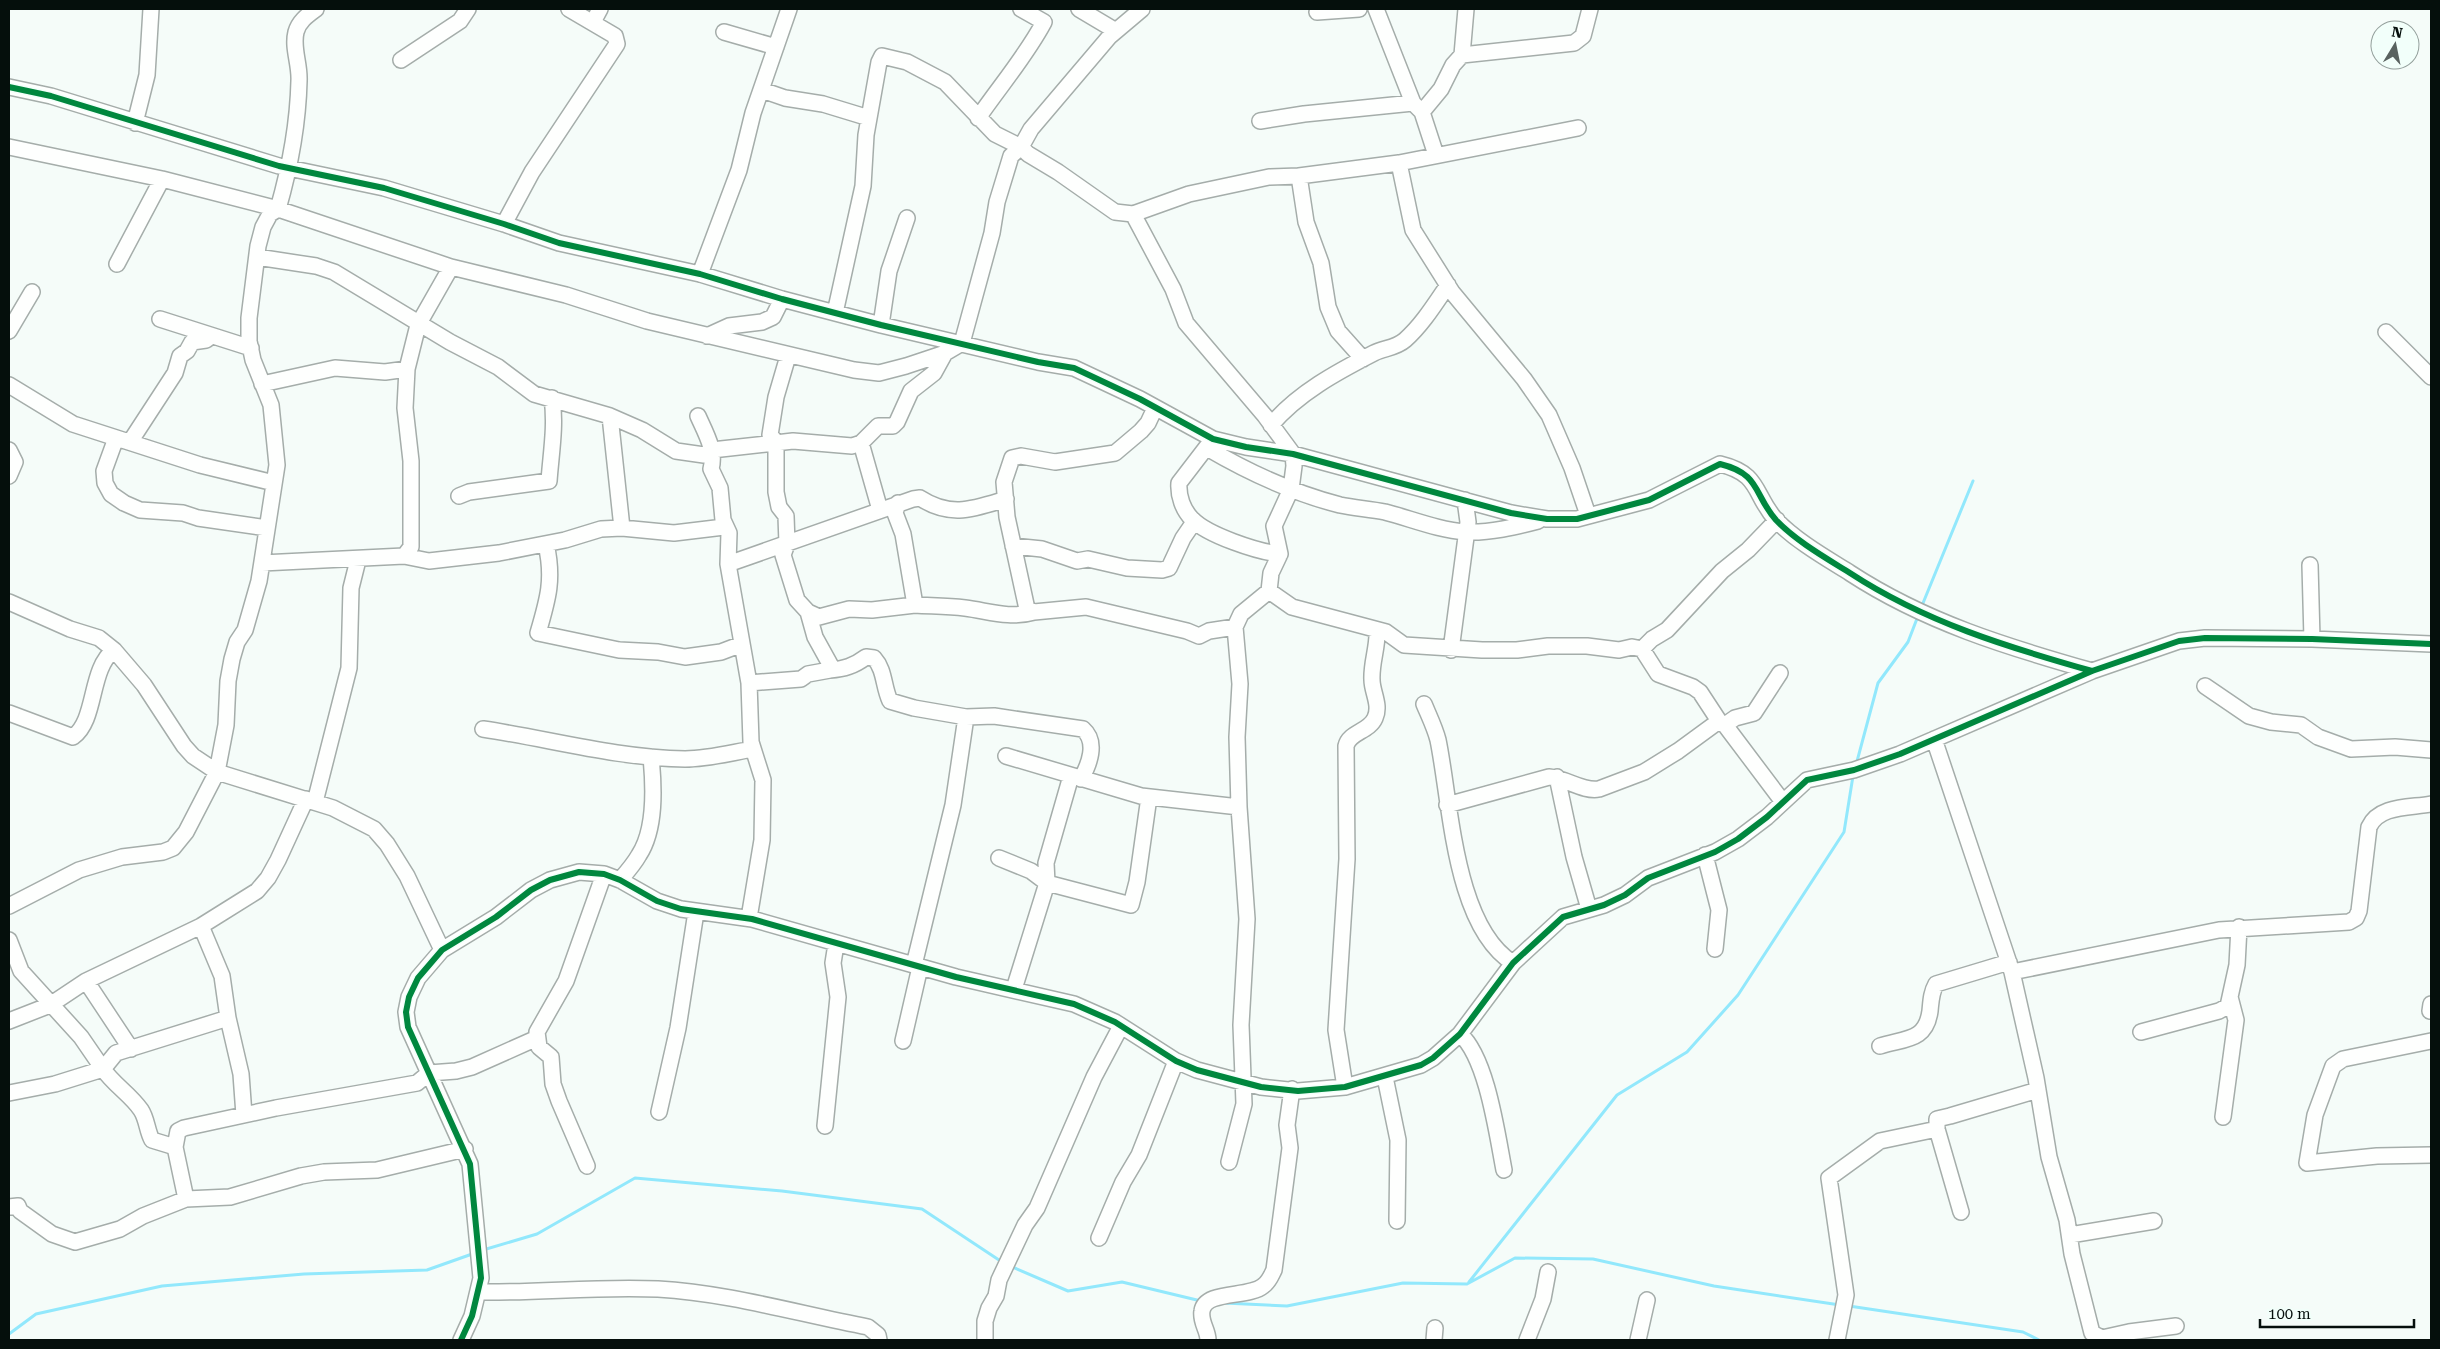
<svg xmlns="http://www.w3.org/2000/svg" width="2440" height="1349" viewBox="0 0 2440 1349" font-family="'Roboto Serif',serif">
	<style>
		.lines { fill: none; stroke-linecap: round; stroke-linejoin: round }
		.stream { stroke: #92e8fc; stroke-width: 3 }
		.minor-casing { stroke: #a5adaa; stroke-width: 18 }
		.minor { stroke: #fefffe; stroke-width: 15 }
		.cycleway-casing { stroke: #f2fffa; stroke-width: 9 }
		.cycleway { stroke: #00873e; stroke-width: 6 }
	</style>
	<rect width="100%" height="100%" fill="#f5fcf9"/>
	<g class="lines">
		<path class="stream" d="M1921 608 1973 481
			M1856 765 1878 683 1908 642 1918 616
			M483 1250 537 1234 635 1178 782 1191 922 1209 1002 1262
			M1010 1266 1068 1291 1122 1282 1201 1301
			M1469 1282 1617 1095 1687 1052 1738 995 1844 832 1853 776
			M1224 1303 1287 1306 1403 1283 1467 1284 1515 1258 1593 1259 1714 1286 1840 1305
			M1849 1306 2023 1332 2039 1340
			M9 1334 36 1314 162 1286 304 1274 427 1270 475 1253"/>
		<g class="minor-casing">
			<path id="minor" d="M1079 9 1116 31
				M1376 9 1413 103 1422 112 1436 155
				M1317 12 1359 9
				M593 22 600 9
				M724 32 776 47
				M1462 55 1466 9
				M401 60 460 21 468 9
				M9 87 51 96 279 166 384 188 504 224 559 243 700 274 782 299 881 325 1038 362 1074 368 1140 399 1213 439 1246 447 1293 454 1511 513 1547 519H1577L1649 500 1720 464C1761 474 1753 494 1776 520 1796 541 1826 558 1850 573 1925 622 2007 647 2092 671
				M762 90 785 98 823 104 869 118
				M1422 112 1441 89 1453 65 1462 55 1574 43 1583 36 1590 9
				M978 118C1000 86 1026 56 1044 22L1021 9
				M1260 121 1304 114 1413 103
				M135 123 147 75 151 9
				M9 147 162 179 278 209 451 267 566 295 647 321 854 370 879 373 906 366 945 353 962 343 992 233 997 202 1011 156 1021 147 1031 129 1110 36 1142 9
				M1399 163 1413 230 1452 292 1524 379 1549 415 1572 468 1588 515
				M1299 176 1306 222 1321 263 1328 307 1338 331 1363 359
				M1133 214 1173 289 1186 323 1265 416 1293 454 1294 466 1291 489 1274 526 1280 554 1271 573 1269 591 1241 614 1235 627 1240 684 1237 737 1239 807 1247 919 1241 1025 1244 1104 1229 1162
				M504 224 532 172 617 44 615 36 569 9
				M257 257 316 266 334 272 450 342 498 367 534 394 610 416 642 430 676 451 704 455 712 450 793 441 852 446 861 443 878 426H893L897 422 911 391 934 373 945 353
				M117 264 162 179
				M700 274 739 170 753 113 789 9
				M835 313 863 186 866 135 879 62 882 56 907 62 945 82 995 134 1021 147 1028 154 1058 172 1115 212 1133 214 1189 194 1269 177 1299 176 1399 163 1578 128
				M160 319 251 348
				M881 325 889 271 907 218
				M9 331 32 292
				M2386 332 2431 377
				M707 336 729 326 762 322 773 317 782 299
				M262 384 335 368 385 372 407 369
				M9 385 73 424 200 465 274 483
				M1155 408 1148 423 1141 431 1115 453 1055 462 1021 456 1012 458 1004 482 1007 517 1027 609 1034 612 1086 607 1187 631 1199 636 1209 631 1235 627
				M610 416 622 528
				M698 416C706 434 716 450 711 469L720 488 723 520 729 533 728 564 749 683 751 742 763 780 762 840 749 918
				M1271 425C1298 393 1337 372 1374 353 1384 348 1396 348 1405 340 1422 325 1435 304 1448 285
				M116 438 104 471 105 483 111 494 124 503 140 510 183 513 198 518 267 528
				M1212 440 1179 483C1178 496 1183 510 1192 519 1207 535 1258 552 1280 554
				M130 442 175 373 180 356 187 351 192 342 206 340 210 337
				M861 443 880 510
				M1207 448C1248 472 1293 493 1340 505 1354 508 1370 509 1385 512 1412 519 1438 530 1466 532 1490 533 1515 527 1538 521
				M9 450 15 462 9 476
				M459 496 469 492 549 481C551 453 556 426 552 398
				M898 503 895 513 903 534 915 605C931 606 948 606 965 608 989 611 1009 619 1034 612
				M546 544C554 579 548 599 538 633L619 650 658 652 685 657 721 652 742 644
				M1013 546 1042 549 1077 561 1088 559 1127 568 1162 570 1169 568 1183 538 1194 522
				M404 556 429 561 499 553 565 540 601 529 622 528 674 533 724 527
				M262 563 404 556 411 547V461L405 408 407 369 418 325 451 267
				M728 564 913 499 920 498C951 518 973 509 1006 499
				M2310 565 2312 639
				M1269 591 1292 607 1386 632 1404 645 1482 650H1517L1548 646H1587L1619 650 1632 647 1642 649 1652 639 1667 630 1722 571 1748 550 1777 520
				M9 602 70 629 99 638 114 650 144 685 184 746 193 756 217 772 333 808 374 829 387 844 407 876 442 950
				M808 612 819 617 849 609 872 610 915 605
				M1451 650 1468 522 1465 500
				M830 670C844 669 854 666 866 657L874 658C885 670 883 686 890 701L914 708 966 717 994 716 1083 729C1098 742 1089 765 1081 779
				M749 683 801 679 808 674 830 670 831 666 815 637 808 612 797 600 783 555 787 544 786 516 779 507 776 492V442L770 435 776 397 788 356
				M2205 686 2249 716 2271 722 2301 725 2318 737 2351 749 2395 747 2431 750
				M1424 704C1429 716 1435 728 1438 740 1451 803 1454 926 1513 963
				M9 713 73 737C97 720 89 669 114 650
				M1719 721 1725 725 1783 802
				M1725 725 1735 718 1754 713 1780 673
				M483 729C550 739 616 758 685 759 708 759 730 753 753 749
				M1934 739 2012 972 2036 1078 2049 1157 2067 1220 2072 1254 2092 1333 2102 1338 2129 1332 2176 1326
				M1006 756 1141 796 1239 807
				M1557 777 1574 857 1589 909
				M315 802 349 668 351 588 358 560
				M1447 805 1549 777C1566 778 1583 792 1599 789L1644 772 1678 751 1719 721 1700 692 1693 687 1658 674 1642 649
				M1705 855 1719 910 1715 949
				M999 858 1031 871 1047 883 1131 905 1137 882 1149 797
				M620 880C627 872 634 864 639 855 656 829 654 787 651 757
				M9 906 79 870 122 857 163 852 173 848 186 832 217 772 226 725 228 681 232 659 237 642 245 630 259 581 277 465 271 405 253 360 249 341V318L258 246 263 227 270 214 278 209C290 167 298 124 299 81 300 64 292 48 296 32 299 21 308 15 316 9
				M201 926 222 976 228 1018 241 1074 244 1115
				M9 940 21 971 81 1037 103 1069 55 1084 9 1093
				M914 965 953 805 966 717
				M2012 972 2219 930 2349 922 2356 918 2359 911 2369 827C2379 805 2410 808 2431 804
				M86 981 131 1049
				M1014 989 1047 883 1046 863 1071 776
				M2430 1011 2431 1004
				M9 1021 50 1005 86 981 201 926 257 891 268 878 278 860 306 799
				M2141 1032 2219 1011 2228 1006 2237 965 2239 927
				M1460 1034C1487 1058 1497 1134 1504 1170
				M903 1041 920 967
				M2431 1041 2343 1059 2333 1066 2315 1115 2307 1163 2377 1156 2431 1155
				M1880 1046C1906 1038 1926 1041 1930 1011 1931 1001 1931 993 1936 984L2009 962
				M1385 1077 1398 1140 1397 1221
				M1345 1087 1336 1030 1347 859 1346 746C1349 732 1369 732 1375 718 1381 705 1372 692 1372 680 1371 663 1378 647 1377 630
				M659 1112 678 1028 696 912
				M2223 1117 2236 1020 2230 997
				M825 1126 838 997 833 963 836 944
				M1937 1129 1961 1212
				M175 1147 152 1140C147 1131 147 1119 141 1110 130 1094 114 1085 103 1069L116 1053 228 1018
				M587 1166 559 1101 553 1084 551 1057 539 1047 537 1032 566 981 604 874
				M186 1199 175 1147 178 1131 184 1128 276 1108 417 1083 429 1073 456 1071 472 1067 537 1038
				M9 1207 18 1206 20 1211 52 1234 75 1242 120 1229 143 1216 186 1199 230 1197 301 1176 324 1172 377 1170 465 1149
				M2070 1235 2154 1221
				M1099 1238 1123 1182 1139 1155 1176 1061
				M479 1292C539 1293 599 1286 658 1289 729 1293 799 1314 868 1327L878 1335 879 1340
				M461 1340 472 1316 481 1278 470 1164 408 1027 406 1012 409 997 418 978 442 950 496 917 531 890 550 880 579 872 604 874 620 880 657 901 681 909 752 919 956 977 1074 1004 1115 1022 1176 1061 1197 1070 1261 1087 1298 1091 1345 1087 1421 1065 1433 1058 1460 1034 1513 963 1563 917 1604 905 1625 895 1648 878 1715 852 1738 839 1767 817 1807 780 1854 770 1900 754 2092 671 2179 641 2205 638 2312 639 2431 644
				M985 1340V1321L989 1308 996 1296 999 1280 1025 1225 1037 1208 1094 1077 1121 1026
				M1208 1340C1208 1330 1200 1322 1202 1311 1205 1290 1249 1298 1263 1286 1269 1282 1271 1276 1274 1270L1290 1148 1287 1125 1292 1089
				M1434 1340 1435 1328
				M1527 1340 1543 1299 1548 1272
				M1638 1340 1647 1300
				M1837 1340 1846 1295 1829 1178 1880 1141 1937 1129V1119L1950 1116 2038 1090"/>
		</g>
		<use href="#minor" class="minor"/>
		<g class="cycleway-casing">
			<path id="cycleway" d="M9 87 51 96 279 166 384 188 504 224 559 243 700 274 782 299 881 325 1038 362 1074 368 1140 399 1213 439 1246 447 1293 454 1511 513 1547 519H1577L1649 500 1720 464C1761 474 1753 494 1776 520 1796 541 1826 558 1850 573 1925 622 2007 647 2092 671
				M461 1340 472 1316 481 1278 470 1164 408 1027 406 1012 409 997 418 978 442 950 496 917 531 890 550 880 579 872 604 874 620 880 657 901 681 909 752 919 956 977 1074 1004 1115 1022 1176 1061 1197 1070 1261 1087 1298 1091 1345 1087 1421 1065 1433 1058 1460 1034 1513 963 1563 917 1604 905 1625 895 1648 878 1715 852 1738 839 1767 817 1807 780 1854 770 1900 754 2092 671 2179 641 2205 638 2312 639 2431 644"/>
		</g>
		<use href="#cycleway" class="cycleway"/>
	</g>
	<rect width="2440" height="1349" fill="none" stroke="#050f0c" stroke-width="20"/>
	<g transform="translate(2395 45) rotate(10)"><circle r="24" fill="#f2fffa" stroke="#939f9b"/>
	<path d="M0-4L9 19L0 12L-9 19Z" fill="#59625f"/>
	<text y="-8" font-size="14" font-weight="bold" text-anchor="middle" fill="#050f0c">N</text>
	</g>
	<path d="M2260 1319v8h154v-8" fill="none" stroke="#050f0c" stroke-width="2.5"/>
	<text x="2268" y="1319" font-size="15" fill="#050f0c" stroke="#f2fffa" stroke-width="4" paint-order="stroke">100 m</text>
</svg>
